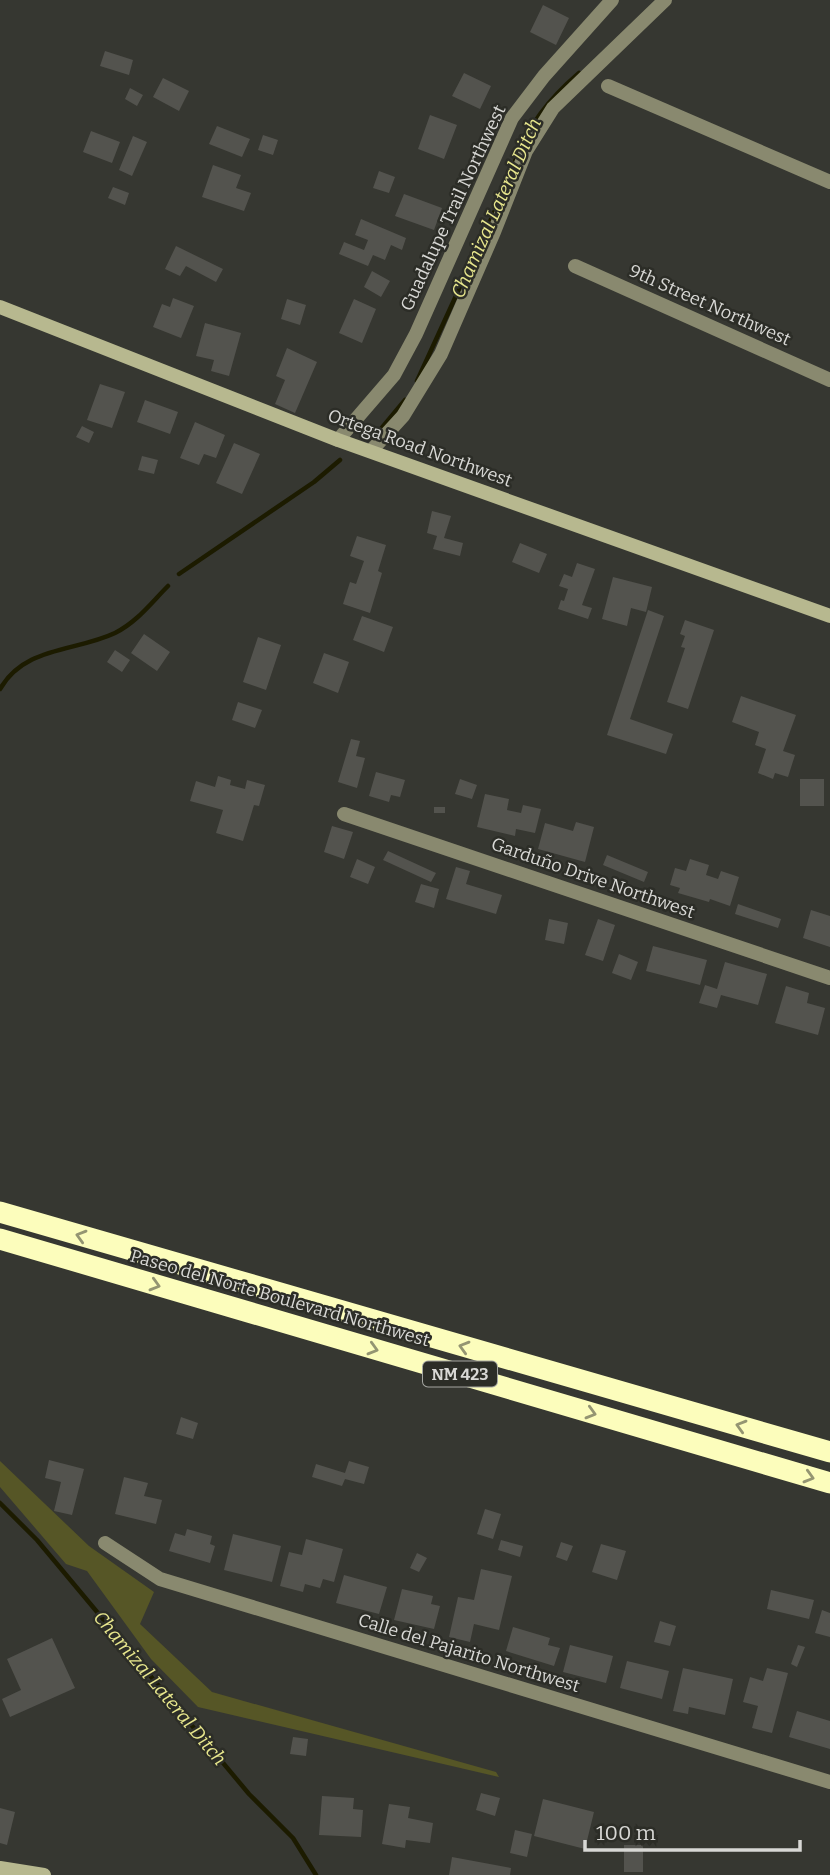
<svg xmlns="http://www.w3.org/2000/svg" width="830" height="1875" viewBox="0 0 830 1875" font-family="Bitter,serif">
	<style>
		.green { fill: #565626 }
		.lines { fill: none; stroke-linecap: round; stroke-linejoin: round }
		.stream { stroke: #1c1b00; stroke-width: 4.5 }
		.building { fill: #53534e }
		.street { stroke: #89896f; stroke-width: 14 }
		.secondary { stroke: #b7b88f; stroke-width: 14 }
		.highway { stroke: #fcfdbc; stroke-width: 21 }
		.oneway { stroke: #949572 }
		.labels { text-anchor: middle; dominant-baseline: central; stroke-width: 5; stroke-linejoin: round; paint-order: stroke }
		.shield { fill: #2c2d27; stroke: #a4a5a1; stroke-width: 2 }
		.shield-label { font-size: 16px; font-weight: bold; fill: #d8d8d5 }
		.street-label { font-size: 18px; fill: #d8d8d5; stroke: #2c2d27 }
		.water-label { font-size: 19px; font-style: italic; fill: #e8e78d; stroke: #2c2d27 }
	</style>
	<rect width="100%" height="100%" fill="#363731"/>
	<path class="green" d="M0 1461 89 1546 154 1592 140 1624 212 1692 496 1772 499 1777 198 1707 151 1659 87 1571 66 1564 0 1487Z"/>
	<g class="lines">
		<path class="stream" d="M514 164C527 126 549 99 579 73
			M417 381 498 204
			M368 439 380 430 405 400
			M179 574 314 482 340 460
			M0 689C25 646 75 652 115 633 137 622 151 603 168 586
			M0 1503 37 1540 249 1794 293 1838 316 1875"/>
	</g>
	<path class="building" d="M543 5 569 18 556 45 530 32Z
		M105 51 133 60 129 75 100 66Z
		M464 73 491 86 480 109 452 96Z
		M163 78 189 91 179 111 153 97Z
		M130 88 143 95 137 106 125 99Z
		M430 115 457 125 444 159 418 149Z
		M217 126 250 139 242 157 209 144Z
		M91 131 120 142 112 163 83 152Z
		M263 135 278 140 273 155 258 150Z
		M133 136 147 142 132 176 119 170Z
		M213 165 241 175 236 188 251 193 244 211 202 197Z
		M379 171 395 177 389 193 373 188Z
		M113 187 129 193 125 205 108 198Z
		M404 194 442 208 434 230 395 216Z
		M361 219 406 238 402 250 391 245 385 260 373 255 368 266 339 254 344 242 364 250 368 240 355 235Z
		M176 246 223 269 216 282 186 266 180 276 165 269Z
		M372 271 390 281 381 297 364 287Z
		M173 298 194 306 181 338 153 327 162 304 170 307Z
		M287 299 306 305 300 325 281 319Z
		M354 299 376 309 362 343 339 333Z
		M205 323 241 333 229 376 211 371 214 360 196 356Z
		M287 348 317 362 295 413 275 404 285 380 276 376Z
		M100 384 125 392 112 428 87 420Z
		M145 400 178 412 170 434 137 422Z
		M195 422 225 435 216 458 204 454 199 465 180 458Z
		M82 426 94 432 89 443 76 437Z
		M234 443 260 454 242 494 216 483Z
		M142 456 158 460 154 474 138 470Z
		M432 511 451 516 444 538 463 543 460 556 433 549 437 536 427 533Z
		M357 536 386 545 378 571 382 573 370 613 343 604 350 582 356 584 364 561 350 556Z
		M520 543 547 554 539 573 512 562Z
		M577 563 595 569 582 605 592 608 588 619 558 609 561 600 564 601 568 589 559 586 564 574 572 577Z
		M613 577 652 587 646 612 631 608 627 626 602 619Z
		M648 610 664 616 630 719 673 734 666 754 607 735Z
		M362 616 393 627 384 652 353 640Z
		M685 620 714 630 688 709 667 702 685 648 681 647 685 636 680 634Z
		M144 634 170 652 157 671 131 653Z
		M258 637 281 645 266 690 243 682Z
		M115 650 130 660 122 672 107 662Z
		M324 653 349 662 338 693 313 683Z
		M741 696 796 715 783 751 795 755 788 777 775 773 773 779 758 773 766 749 755 745 759 732 732 722Z
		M238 702 262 710 255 728 232 720Z
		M351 739 360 741 356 756 365 758 357 788 338 782Z
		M376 772 405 780 400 797 391 795 389 802 369 796Z
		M218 776 231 780 230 785 245 789 247 780 265 785 259 806 254 805 243 841 216 833 223 810 190 801 196 781 215 787Z
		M460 779 477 785 472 799 455 794Z
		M800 779H824V806H800Z
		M485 794 509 799 507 810 521 813 523 805 541 809 535 833 516 829 515 836 477 827Z
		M434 807H445V813H434Z
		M576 822 594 827 585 862 538 849 545 823 573 831Z
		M332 826 353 832 344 859 324 852Z
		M388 851 436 873 431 882 383 860Z
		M607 855 648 872 644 882 603 865Z
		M357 859 375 867 368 884 350 877Z
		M690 859 709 865 706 875 718 879 721 871 739 877 730 906 710 899 709 902 678 893 680 888 670 885 675 868 686 871Z
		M456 867 470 871 466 884 502 895 496 914 446 899Z
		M421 884 439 889 434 908 415 902Z
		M738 904 781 919 778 928 735 914Z
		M811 910 830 916V947L803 938Z
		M549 919 568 923 564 944 545 940Z
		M598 919 615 925 603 961 585 955Z
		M653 946 707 960 700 985 646 971Z
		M619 954 638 962 631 980 612 973Z
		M725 962 767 974 758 1005 721 995 717 1008 699 1003 705 985 717 989Z
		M786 986 809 993 807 1003 825 1008 818 1035 775 1023Z
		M181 1417 198 1423 193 1439 176 1434Z
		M49 1460 84 1469 72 1515 54 1511 61 1482 45 1478Z
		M349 1461 369 1467 364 1484 345 1479 342 1486 312 1477 316 1464 345 1473Z
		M124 1477 148 1483 144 1496 162 1500 156 1524 115 1514Z
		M485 1509 501 1514 493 1539 477 1534Z
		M187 1529 212 1536 210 1544 215 1546 210 1563 169 1551 175 1533 185 1536Z
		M233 1534 281 1546 272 1582 224 1570Z
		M306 1539 343 1549 334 1582 323 1579 320 1588 305 1584 303 1592 280 1586 289 1552 302 1555Z
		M501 1540 523 1546 520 1557 498 1550Z
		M561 1542 573 1546 567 1561 556 1557Z
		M601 1544 626 1551 617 1580 592 1572Z
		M417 1553 427 1558 419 1572 410 1568Z
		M481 1569 512 1576 499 1630 474 1624 470 1642 449 1637 458 1597 474 1600Z
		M344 1575 387 1587 379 1614 336 1603Z
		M402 1589 433 1596 431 1604 440 1606 434 1629 394 1620Z
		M771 1590 814 1600 809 1619 767 1609Z
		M822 1610 830 1613V1637L815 1633Z
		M660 1621 676 1626 670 1646 654 1642Z
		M513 1627 550 1638 548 1645 560 1648 554 1666 506 1651Z
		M52 1638 75 1688 10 1717 2 1699 21 1690 7 1659Z
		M570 1645 613 1656 606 1683 563 1672Z
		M798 1645 805 1647 797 1667 791 1664Z
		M627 1661 669 1671 662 1699 620 1688Z
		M683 1668 733 1679 725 1715 689 1707 688 1714 673 1711Z
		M767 1668 788 1673 772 1733 752 1728 758 1706 743 1702 750 1677 763 1681Z
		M797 1711 830 1721V1749L789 1737Z
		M293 1737 308 1739 306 1756 290 1754Z
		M481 1793 500 1798 495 1816 476 1810Z
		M322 1796 354 1798 353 1809 363 1810 361 1837 319 1835Z
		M543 1799 594 1812 585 1849 534 1836Z
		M389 1804 410 1807 408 1818 433 1823 430 1843 406 1840 405 1848 382 1844Z
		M0 1808 15 1812 7 1845 0 1843Z
		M515 1830 532 1834 527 1857 510 1853Z
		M624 1845H643V1872H624Z
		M452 1857 511 1868 510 1875H449Z"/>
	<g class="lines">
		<path class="street" d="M608 86 830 182
			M575 266 830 380
			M338 440 394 375 416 334 512 118 544 76 612 0
			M371 451 403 416 441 354 494 232 526 151 553 108 665 0
			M344 814 830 978
			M105 1543 160 1579 830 1782"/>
		<path class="secondary" d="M0 307 338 440 830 616
			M0 1868 44 1875"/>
		<path class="highway" d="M0 1212 830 1452
			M0 1239 830 1483"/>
	</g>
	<defs><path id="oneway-chevron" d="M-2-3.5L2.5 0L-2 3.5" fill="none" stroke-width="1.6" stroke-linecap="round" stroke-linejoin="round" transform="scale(1.75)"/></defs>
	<g class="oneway">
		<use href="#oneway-chevron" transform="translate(81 1236) rotate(-164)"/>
		<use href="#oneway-chevron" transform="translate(155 1285) rotate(16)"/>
		<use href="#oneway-chevron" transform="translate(464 1347) rotate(-164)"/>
		<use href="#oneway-chevron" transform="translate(373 1349) rotate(16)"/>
		<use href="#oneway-chevron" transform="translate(591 1413) rotate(16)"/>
		<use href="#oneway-chevron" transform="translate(741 1426) rotate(-164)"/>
		<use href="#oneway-chevron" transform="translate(809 1477) rotate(16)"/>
	</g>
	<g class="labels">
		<rect class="shield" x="423" y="1361.5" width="74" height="25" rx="5"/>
		<g class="shield-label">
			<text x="460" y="1374">NM 423</text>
		</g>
		<g class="street-label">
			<text transform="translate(453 208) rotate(-65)">Guadalupe Trail Northwest</text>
			<text transform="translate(710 305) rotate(24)">9th Street Northwest</text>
			<text transform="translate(420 448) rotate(20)">Ortega Road Northwest</text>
			<text transform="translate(593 878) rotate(19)">Garduño Drive Northwest</text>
			<text transform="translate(280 1298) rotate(16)">Paseo del Norte Boulevard Northwest</text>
			<text transform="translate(469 1653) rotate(17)">Calle del Pajarito Northwest</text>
		</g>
		<g class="water-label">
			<text transform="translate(496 208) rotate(-66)">Chamizal Lateral Ditch</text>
			<text transform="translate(160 1688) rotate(50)">Chamizal Lateral Ditch</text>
		</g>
	</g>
	<path d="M585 1840v10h215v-10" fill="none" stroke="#d8d8d5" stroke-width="3.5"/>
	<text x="596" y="1840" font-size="21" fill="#d8d8d5" stroke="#2c2d27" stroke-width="5" paint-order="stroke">100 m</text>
</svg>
